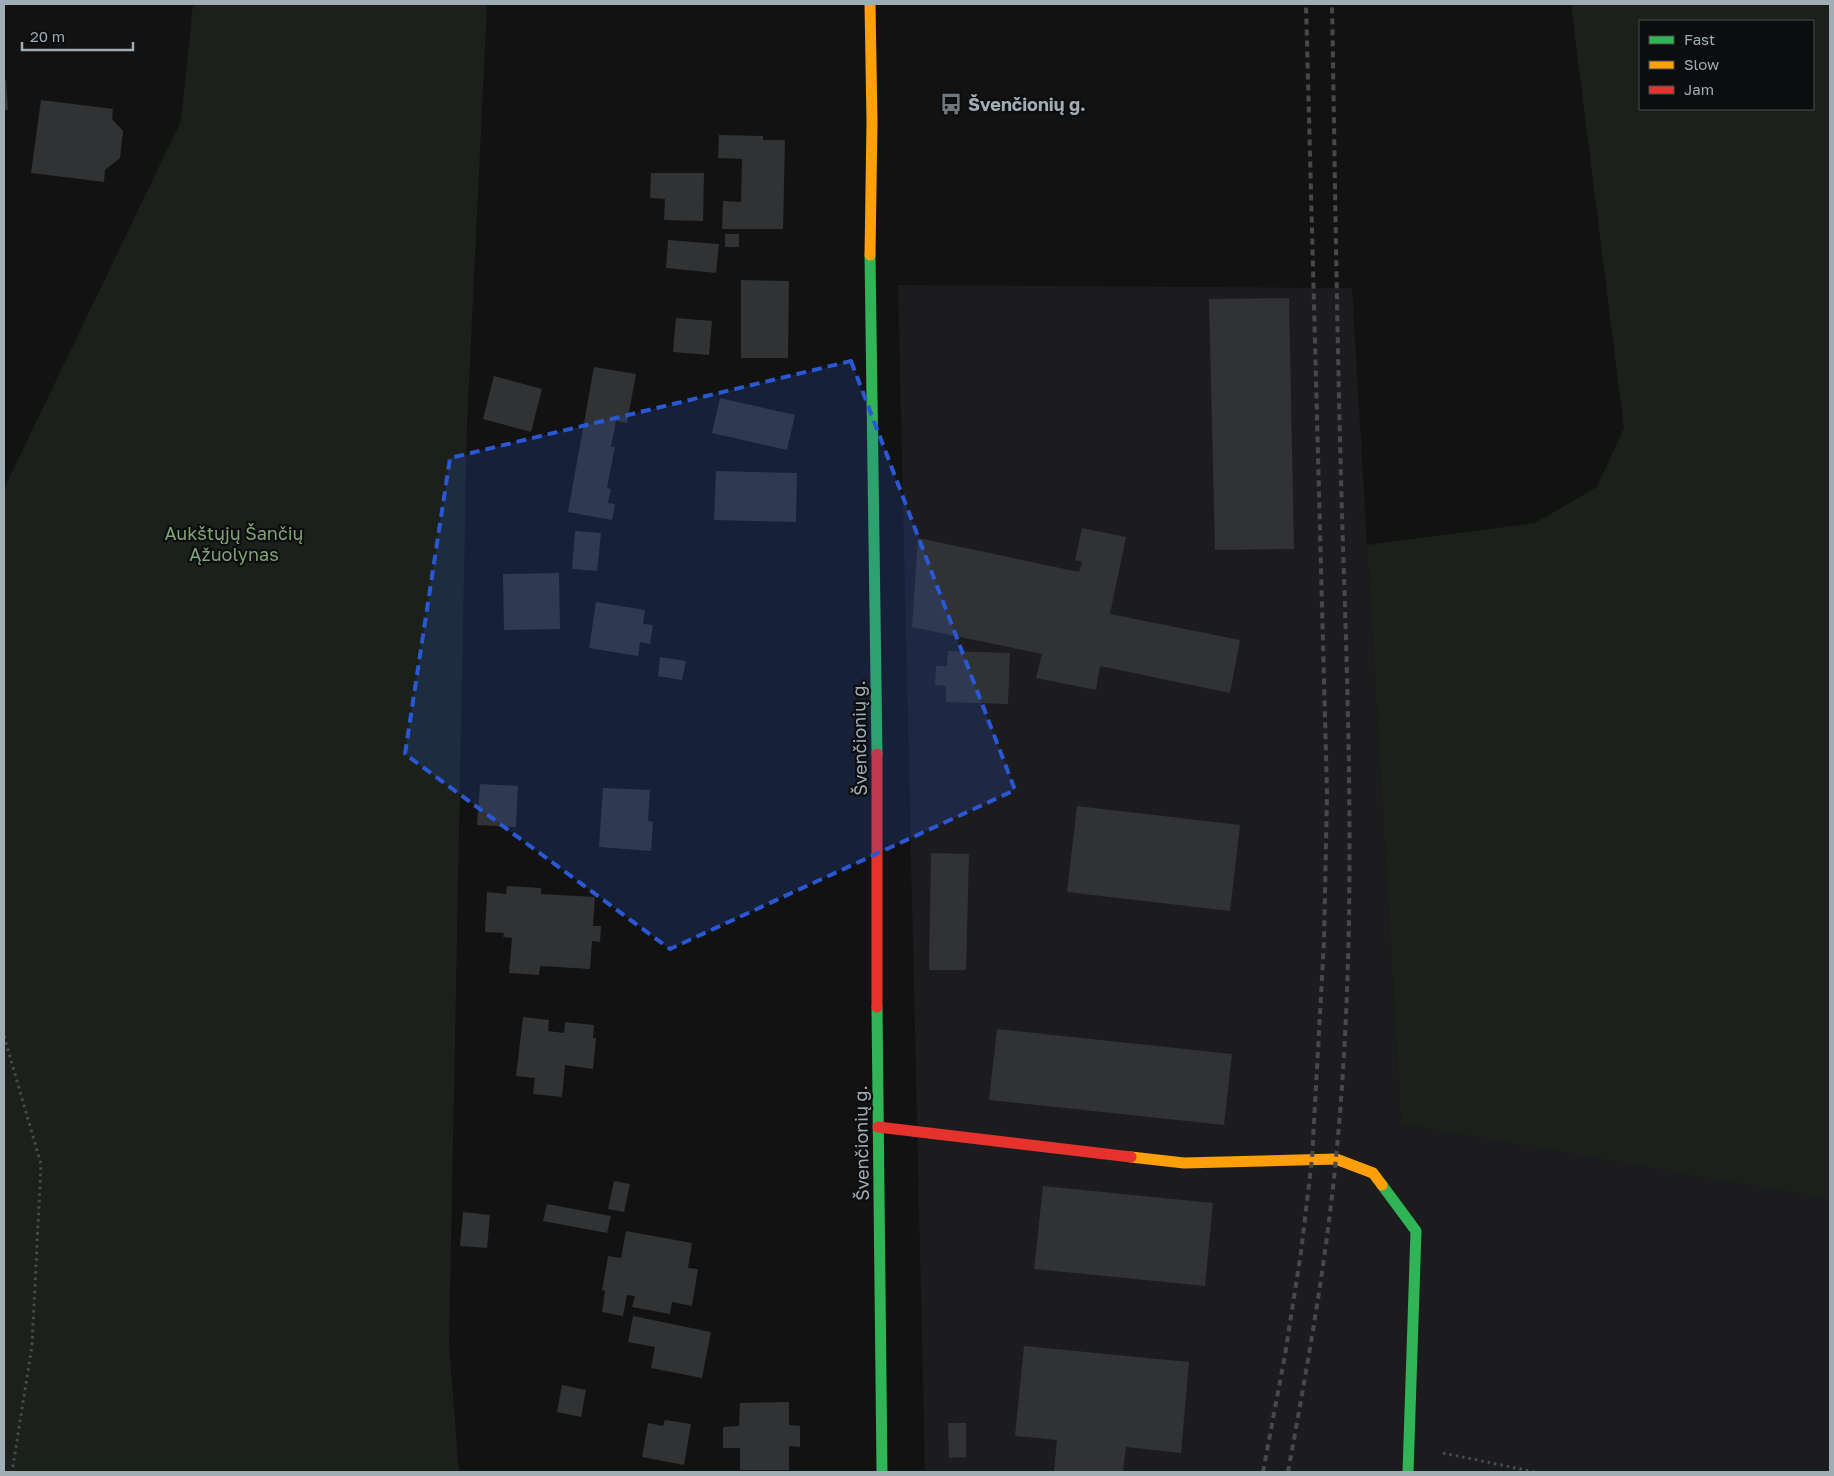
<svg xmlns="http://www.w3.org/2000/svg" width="1834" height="1476" viewBox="0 0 1834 1476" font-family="'Golos Text',sans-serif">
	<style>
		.built { fill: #1c1c1e }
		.green { fill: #1b211a; fill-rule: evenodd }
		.building { fill: #313233 }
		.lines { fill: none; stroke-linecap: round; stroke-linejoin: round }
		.path { stroke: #474b4d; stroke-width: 3; stroke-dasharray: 2.5 4; stroke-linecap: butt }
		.fast { stroke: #30b455; stroke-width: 11 }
		.slow { stroke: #ff9f0a; stroke-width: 11 }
		.jam { stroke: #e5322d; stroke-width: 11 }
		.rail { stroke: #46494b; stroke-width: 4; stroke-dasharray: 6 5; stroke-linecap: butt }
		.marked { fill: #2a58d4; fill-opacity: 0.2; stroke: #2a58d4; stroke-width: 4; stroke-dasharray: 10 6; stroke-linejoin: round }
		.labels { text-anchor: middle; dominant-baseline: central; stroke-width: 4.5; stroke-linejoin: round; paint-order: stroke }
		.poi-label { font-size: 18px; font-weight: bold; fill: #a1adb5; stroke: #0c0d0e; text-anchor: start }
		.park-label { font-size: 18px; fill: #80a276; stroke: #0c0d0e }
		.street-label { font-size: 18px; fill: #a1adb5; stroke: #0c0d0e }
	</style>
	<rect width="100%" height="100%" fill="#121212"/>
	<path class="built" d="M898 285 1352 288 1401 1122 1830 1199V1472H925Z"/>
	<path class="green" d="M193 4H487L467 423 449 1345 459 1472H4V489L181 121Z
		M1571 4H1830V1199L1401 1123 1367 545 1535 523 1597 487 1624 428ZM1640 21H1813V109H1640Z"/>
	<path class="building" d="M4 80H6L8 110H4Z
		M41 100 113 109 112 119 123 131 120 158 105 170 104 182 31 173Z
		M719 135 763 136V140H785L783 229H722L723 201 741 202 742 159 718 158Z
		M651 173H704L703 221 664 220 665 199 650 198Z
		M725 234H739V247H725Z
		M668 240 719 244 716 273 666 268Z
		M741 280 789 281 788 358H741Z
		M1289 298 1294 549 1215 550 1209 299Z
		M676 318 712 321 709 355 673 352Z
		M594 367 636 374 627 423 616 421 611 447H615L607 488 611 489 608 503 615 504 612 520 568 512Z
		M494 376 542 389 531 432 483 419Z
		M720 398 795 415 787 450 712 433Z
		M716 471 797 473 796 522 714 520Z
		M1082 528 1126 537 1110 614 1240 640 1230 693 1100 666 1096 690 1036 678 1042 654 912 627 918 538 1079 572 1082 562 1075 560Z
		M575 531 601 533 597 571 572 569Z
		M559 573 560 629 504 630 503 574Z
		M596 602 645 610 643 624 653 625 650 644 640 642 638 656 589 648Z
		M948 651 1010 653 1008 704 946 702V686L935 685 936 666H947Z
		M660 657 686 661 682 680 658 676Z
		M480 784 518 786 516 827 477 825Z
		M603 788 650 790 648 821 653 822 651 851 599 847Z
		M1077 806 1240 825 1230 911 1067 892Z
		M931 853 969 854 966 970H929Z
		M507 886 541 888V894L595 897 593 926H601L600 942 592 941 590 969 540 966 539 975 509 973 512 938 503 937 504 933 485 932 487 892 506 894Z
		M523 1017 549 1020 548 1031 564 1033 565 1022 594 1025 593 1038H596L593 1069 565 1065 562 1097 533 1094 535 1078 516 1076Z
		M997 1029 1232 1054 1224 1125 989 1100Z
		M614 1181 630 1184 624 1212 608 1209Z
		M1043 1186 1213 1203 1205 1286 1034 1269Z
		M547 1204 611 1216 607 1233 543 1221Z
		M463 1212 490 1215 487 1248 460 1246Z
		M626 1231 692 1243 688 1268 698 1269 692 1306 672 1302 670 1314 632 1307 635 1296 627 1295 623 1316 602 1312 605 1291 602 1290 608 1256 621 1258Z
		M633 1316 711 1332 702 1378 651 1368 655 1347 628 1342Z
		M1024 1346 1189 1362 1181 1453 1126 1447 1123 1472H1054L1057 1440 1015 1436Z
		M562 1385 586 1390 581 1417 557 1412Z
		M789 1402V1425L800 1426V1447L789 1446V1470H740V1448H723V1427L739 1426 740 1403Z
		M665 1420 691 1424 684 1465 642 1457 648 1423 663 1426Z
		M948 1423H966V1457L949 1458Z"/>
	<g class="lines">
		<path class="path" d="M4 1036 41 1164 32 1346 12 1472
			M1443 1453 1535 1472"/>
		<path class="fast" d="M870 255 877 754
			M877 1007 882 1472
			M1382 1185 1416 1231 1408 1472"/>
		<path class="slow" d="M870 4 872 122 870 255
			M1131 1157 1184 1163 1336 1159 1373 1173 1382 1185"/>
		<path class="jam" d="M877 754V1007
			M878 1127 1131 1157"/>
		<path class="rail" d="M1263 1472 1285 1355 1301 1252 1312 1159 1324 941 1327 793 1306 4
			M1288 1472C1307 1368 1326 1263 1336 1158 1357 944 1349 728 1342 514 1337 344 1335 174 1332 4"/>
	</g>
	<path class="marked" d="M851 361 1015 790 670 949 405 754 450 458Z"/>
	<defs>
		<g id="bus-bare" transform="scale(1.725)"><path d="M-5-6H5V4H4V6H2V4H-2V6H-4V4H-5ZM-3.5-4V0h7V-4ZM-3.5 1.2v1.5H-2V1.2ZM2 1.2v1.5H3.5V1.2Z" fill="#6f777c" stroke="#0c0d0e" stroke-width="2.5" paint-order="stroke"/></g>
	</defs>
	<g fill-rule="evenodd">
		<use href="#bus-bare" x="951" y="104"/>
	</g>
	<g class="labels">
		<g class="poi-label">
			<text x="968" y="104">Švenčionių g.</text>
		</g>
		<g class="park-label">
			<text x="234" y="533">Aukštųjų Šančių<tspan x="234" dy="21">Ąžuolynas</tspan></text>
		</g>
		<g class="street-label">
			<text transform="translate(859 738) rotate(-91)">Švenčionių g.</text>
			<text transform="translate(861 1143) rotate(-91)">Švenčionių g.</text>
		</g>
	</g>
	<rect width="1834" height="1476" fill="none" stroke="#a1adb5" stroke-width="10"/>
	<rect x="1639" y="20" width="175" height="90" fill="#0c0d0e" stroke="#484d51"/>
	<rect x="1649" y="36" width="25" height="8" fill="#30b455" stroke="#484d51"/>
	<text x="1684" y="45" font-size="15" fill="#a1adb5">Fast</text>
	<rect x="1649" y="61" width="25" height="8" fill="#ff9f0a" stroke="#484d51"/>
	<text x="1684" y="70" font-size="15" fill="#a1adb5">Slow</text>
	<rect x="1649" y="86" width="25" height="8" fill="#e5322d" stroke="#484d51"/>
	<text x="1684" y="95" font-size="15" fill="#a1adb5">Jam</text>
	<path d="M22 42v8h111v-8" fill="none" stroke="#a1adb5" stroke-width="2.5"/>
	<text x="30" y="42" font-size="15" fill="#a1adb5" stroke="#0c0d0e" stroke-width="4" paint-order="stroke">20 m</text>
</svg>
